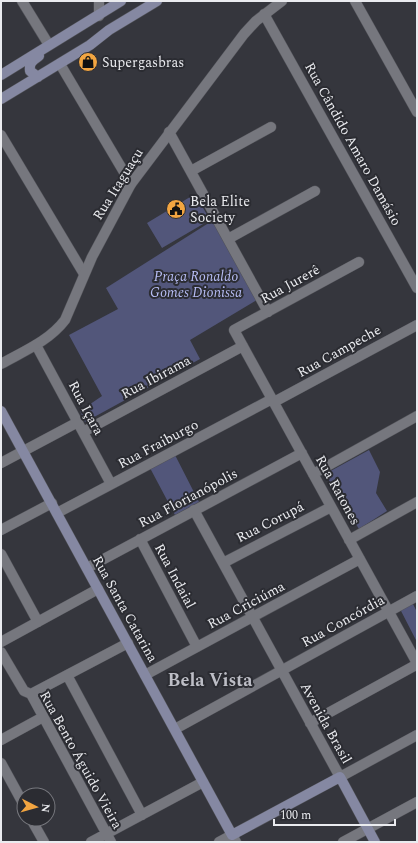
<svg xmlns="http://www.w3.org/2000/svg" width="418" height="843" viewBox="0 0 418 843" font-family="Spectral,serif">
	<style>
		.green { fill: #52567a }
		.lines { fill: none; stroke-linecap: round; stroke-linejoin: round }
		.minor-casing { stroke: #525359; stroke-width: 11 }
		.tertiary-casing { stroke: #525359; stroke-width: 11 }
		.secondary-casing { stroke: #525359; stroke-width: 11 }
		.minor { stroke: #76777e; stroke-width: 10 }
		.tertiary { stroke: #76777e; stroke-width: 10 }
		.secondary { stroke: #8588a2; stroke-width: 10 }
		.labels { text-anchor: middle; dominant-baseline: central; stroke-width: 4; stroke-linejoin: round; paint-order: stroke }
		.poi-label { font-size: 14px; fill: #eaebef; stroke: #2b2c32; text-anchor: start }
		.street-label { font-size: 14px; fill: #eaebef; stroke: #2b2c32 }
		.park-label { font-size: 14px; font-style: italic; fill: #b7bdf5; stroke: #2b2c32 }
		.district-label { font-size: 18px; font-weight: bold; fill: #bdbec6; stroke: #2b2c32 }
	</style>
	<rect width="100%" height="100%" fill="#35363d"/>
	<path class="green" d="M195 194 210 220 162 248 147 223Z
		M215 219 257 300 190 340 200 359 85 422 80 411 102 396 69 335 118 309 106 288Z
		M369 450 380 472 376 493 387 511 359 529 325 474Z
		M175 455 199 502 175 515 150 468Z
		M412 602 417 612V642L400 609Z"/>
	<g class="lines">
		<g class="minor-casing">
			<path id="minor" d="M22 1 49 45
				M99 16V1
				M60 64 131 184
				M169 132 268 312
				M1 135 84 274
				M191 171 271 127
				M228 239 315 191
				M359 262 234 330 417 663
				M36 345 111 484
				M274 402 417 325
				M83 432 243 346
				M1 463 78 422
				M313 474 417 416
				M194 510 340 777 417 735
				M57 513 272 399
				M1 530 52 503
				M140 539 197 647
				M349 540 417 502
				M1 554 38 622
				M223 563 331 507
				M87 568 302 453
				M1 642 98 589
				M1 652 24 691 31 694 111 842
				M67 675 142 815
				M145 675 360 559
				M31 694 128 643
				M310 723 414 666H417
				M175 729 417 596
				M1 740 43 717
				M1 763 24 805
				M31 819 44 842
				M91 842 203 782
				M219 842 232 835 236 842
				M343 842 417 802"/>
		</g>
		<g class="tertiary-casing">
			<path id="tertiary" d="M355 1 417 112
				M264 14 417 288
				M1 364C24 351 49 341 65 320L92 257 131 184 244 34 256 21 282 1"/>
		</g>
		<g class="secondary-casing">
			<path id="secondary" d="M1 75 121 1
				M38 77 30 71C29 63 32 61 39 56
				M1 99 90 45 109 30 157 1
				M1 411 232 835 340 777 375 842"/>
		</g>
		<use href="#minor" class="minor"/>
		<use href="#tertiary" class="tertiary"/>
		<use href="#secondary" class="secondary"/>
	</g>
	<defs>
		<g id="shop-disc" transform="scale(1)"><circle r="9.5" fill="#f2a541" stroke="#2b2c32"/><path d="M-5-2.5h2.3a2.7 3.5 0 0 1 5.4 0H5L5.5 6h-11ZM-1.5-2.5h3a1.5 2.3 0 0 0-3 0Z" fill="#111"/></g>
		<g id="civic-disc" transform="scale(1)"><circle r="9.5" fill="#f2a541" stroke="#2b2c32"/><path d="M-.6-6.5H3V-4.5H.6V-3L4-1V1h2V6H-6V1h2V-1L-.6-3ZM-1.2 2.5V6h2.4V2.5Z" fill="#111"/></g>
	</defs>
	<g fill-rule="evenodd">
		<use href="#shop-disc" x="88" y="62"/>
		<use href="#civic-disc" x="176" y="209"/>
	</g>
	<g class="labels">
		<g class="poi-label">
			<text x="102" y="62">Supergasbras</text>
			<text x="190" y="201">Bela Elite<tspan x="190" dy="16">Society</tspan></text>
		</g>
		<g class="street-label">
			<text transform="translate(353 144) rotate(61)">Rua Cândido Amaro Damásio</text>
			<text transform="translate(118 184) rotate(-58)">Rua Itaguaçu</text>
			<text transform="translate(290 284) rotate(-29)">Rua Jurerê</text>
			<text transform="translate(339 351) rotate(-29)">Rua Campeche</text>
			<text transform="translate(156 377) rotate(-28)">Rua Ibirama</text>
			<text transform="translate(86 408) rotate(62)">Rua Içara</text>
			<text transform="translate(158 444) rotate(-28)">Rua Fraiburgo</text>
			<text transform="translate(338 490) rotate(61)">Rua Ratones</text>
			<text transform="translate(188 498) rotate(-28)">Rua Florianópolis</text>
			<text transform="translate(270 522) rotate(-27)">Rua Corupá</text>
			<text transform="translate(175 576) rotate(62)">Rua Indaial</text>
			<text transform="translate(246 605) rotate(-28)">Rua Criciúma</text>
			<text transform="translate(125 609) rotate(61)">Rua Santa Catarina</text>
			<text transform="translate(343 621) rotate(-29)">Rua Concórdia</text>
			<text transform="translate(326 723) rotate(61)">Avenida Brasil</text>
			<text transform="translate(81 760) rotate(61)">Rua Bento Águido Vieira</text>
		</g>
		<g class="park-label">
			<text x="196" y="276">Praça Ronaldo<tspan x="196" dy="16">Gomes Dionissa</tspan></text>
		</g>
		<g class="district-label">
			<text x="210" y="680">Bela Vista</text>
		</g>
	</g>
	<rect width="418" height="843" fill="none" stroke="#eaebef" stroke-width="4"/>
	<g transform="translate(36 807) rotate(96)"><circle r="19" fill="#2b2c32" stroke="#77787e"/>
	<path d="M0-3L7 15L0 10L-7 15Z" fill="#f2a541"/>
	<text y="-6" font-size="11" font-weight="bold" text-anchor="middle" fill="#eaebef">N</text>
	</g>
	<path d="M274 819v6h121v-6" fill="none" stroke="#eaebef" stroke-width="2"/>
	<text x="280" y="819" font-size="12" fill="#eaebef" stroke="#2b2c32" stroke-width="3" paint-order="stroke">100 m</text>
</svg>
